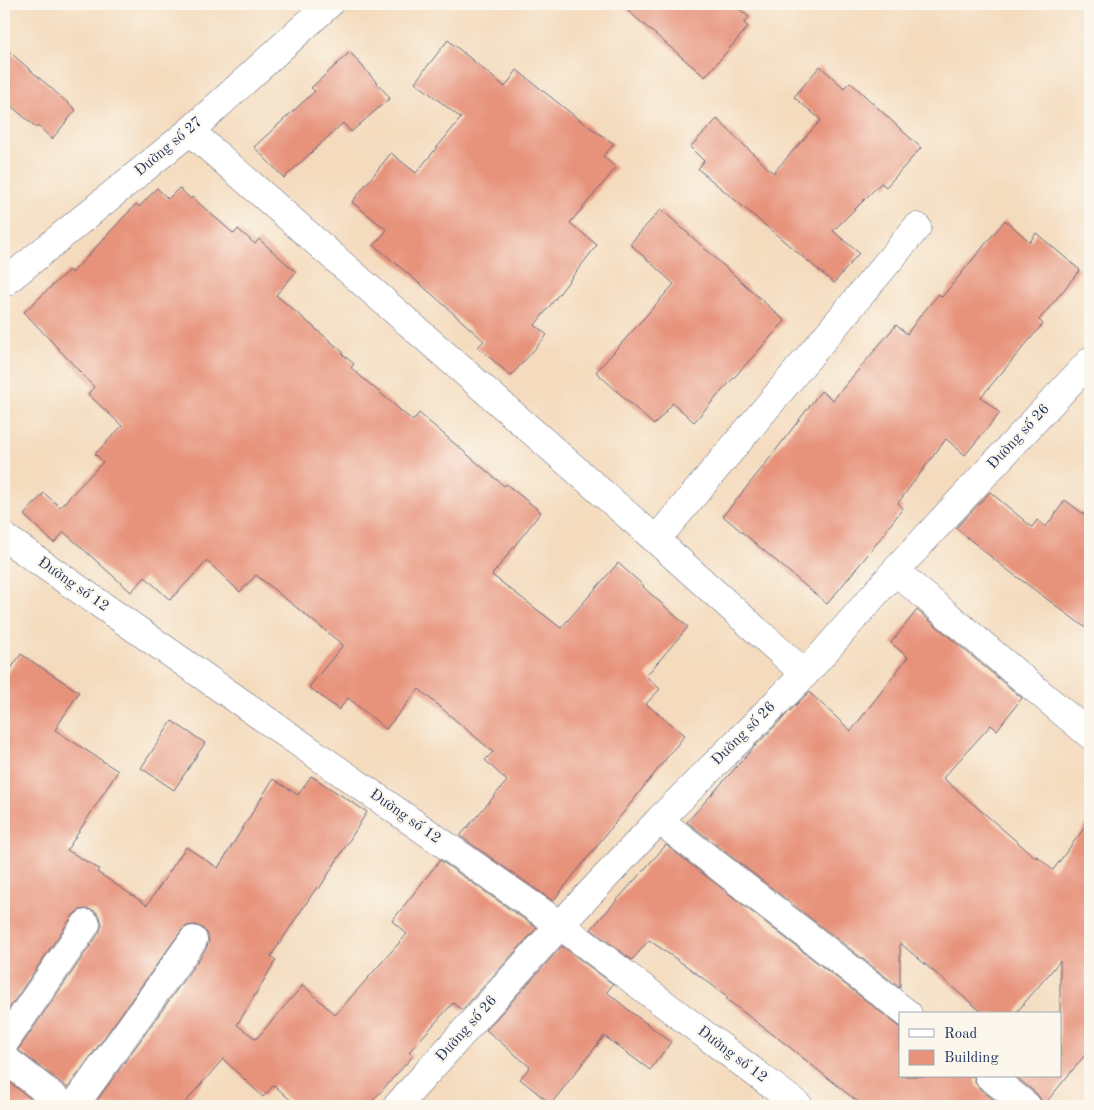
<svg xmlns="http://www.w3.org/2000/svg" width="1094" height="1110" viewBox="0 0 1094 1110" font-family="'Old Standard TT',serif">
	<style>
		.building { fill: #e7937c }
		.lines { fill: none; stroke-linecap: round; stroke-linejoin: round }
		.minor-casing { stroke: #676b80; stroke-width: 29 }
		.minor { stroke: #fff; stroke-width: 28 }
		.labels { text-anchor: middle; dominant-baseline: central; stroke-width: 4; stroke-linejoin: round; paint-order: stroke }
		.street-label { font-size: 15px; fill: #1b2f5e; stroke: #fbf7ec }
	</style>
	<rect width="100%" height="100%" fill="#fbf7ec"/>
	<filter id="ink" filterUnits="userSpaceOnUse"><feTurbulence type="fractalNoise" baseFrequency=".02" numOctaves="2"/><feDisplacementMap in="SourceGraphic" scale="10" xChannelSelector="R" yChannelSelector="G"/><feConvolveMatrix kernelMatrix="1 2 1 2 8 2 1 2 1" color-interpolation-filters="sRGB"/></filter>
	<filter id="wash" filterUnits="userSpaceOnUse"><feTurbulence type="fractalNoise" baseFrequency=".0096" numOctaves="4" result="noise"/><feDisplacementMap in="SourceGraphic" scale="20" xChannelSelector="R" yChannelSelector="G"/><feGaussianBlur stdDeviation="1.12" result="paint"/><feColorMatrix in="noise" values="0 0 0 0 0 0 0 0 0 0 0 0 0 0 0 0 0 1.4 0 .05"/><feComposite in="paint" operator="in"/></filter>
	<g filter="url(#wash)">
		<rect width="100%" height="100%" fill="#f4dbbe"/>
		<g id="blocks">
			<path class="building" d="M620 4H733L749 17 744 23 748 27 705 77Z
				M448 40 505 87 517 70 577 118 614 144 603 156 616 168 570 223 597 245 535 325 547 335 511 376 478 347 484 341 433 295 374 245 387 230 352 202 391 153 416 173 461 118 415 82Z
				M4 47 76 110 52 139 38 126 37 128 4 100Z
				M350 52 390 98 351 132 343 123 284 178 254 147 315 91 311 88Z
				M820 66 844 88 850 82 921 148 886 187 881 183 833 231 859 253 834 283 698 169 704 161 690 147 717 119 773 173 821 120 794 97Z
				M157 188 168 199 179 188 191 199 192 197 234 234 238 229 255 244 259 239 296 272 276 295 343 352 342 354 354 364 351 368 413 421 419 413 504 486 506 484 541 512 492 575 561 628 618 563 644 586 643 587 688 627 646 676 660 689 646 704 685 735 553 901 460 836 507 781 485 760 493 752 419 689 386 729 348 698 339 710 309 687 343 645 256 575 240 592 207 561 170 600 145 577 131 592 64 532 54 543 24 515 44 493 60 507 103 462 95 454 122 426 88 394 94 387 24 312 69 270 72 273 136 204 139 207Z
				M661 209 785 321 694 422 673 403 654 425 596 372 674 284 630 244Z
				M1005 220 1030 242 1036 233 1080 270 1039 320 1043 324 981 397 1000 413 965 455 946 439 898 503 903 508 874 547 827 604 723 516 763 467 821 391 833 400 896 325 907 334 919 317 939 294 942 297Z
				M990 492 1032 527 1037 520 1046 527 1065 500 1090 519V631L1001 565 956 528Z
				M917 610 1022 698 997 730 991 725 943 778 1036 858 1037 856 1053 870 1090 820V1049L1043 1106 1041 1100 1037 1094 1015 1076H1060V961L1015 1014H984L900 943V988L687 822 754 747 809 692 851 731 908 657 891 643Z
				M21 654 79 692 55 730 118 771 67 850 99 869 97 872 147 905 186 847 218 868 273 779 298 795 311 776 367 812 319 889 317 887 271 956 276 960 237 1025 256 1039 303 985 335 1015 407 934 392 921 440 860 537 928 462 1010 453 1003 409 1052 413 1056 368 1106H297L274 1085 263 1097 223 1059 182 1106H93L206 949 209 941 207 933 202 928 195 925 187 926 181 931 68 1088 18 1050 99 933 102 925 100 917 95 911 88 909 80 910 73 915 4 1016V679Z
				M172 721 205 743 174 790 141 768Z
				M666 845 900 1027V1076H974L975 1082 979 1088 1002 1106H863L783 1042 726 999 728 997 689 968 649 940 632 960 591 929Z
				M562 946 613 984 607 992 631 1012 671 1042 650 1070 604 1036 551 1104 520 1079 530 1067 486 1030Z
				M4 1078 40 1106H4Z"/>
		</g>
	</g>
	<g filter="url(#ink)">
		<use href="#blocks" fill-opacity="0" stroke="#676b80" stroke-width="1"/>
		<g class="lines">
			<g class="minor-casing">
				<path id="minor" d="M190 131 656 540 805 674
					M4 283 190 131 329 4
					M4 537 560 925 799 1106
					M656 540 917 227
					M895 571 1090 735
					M659 820 908 1014
					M4 1043 86 924
					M4 1058 65 1106
					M989 1076 1027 1106
					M74 1106 193 940
					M397 1106 560 925 659 820 805 674 895 571 1090 361"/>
			</g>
			<use href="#minor" class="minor"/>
		</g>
	</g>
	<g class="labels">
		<g class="street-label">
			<text transform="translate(169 147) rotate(-40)">Đường số 27</text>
			<text transform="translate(1019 437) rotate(-47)">Đường số 26</text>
			<text transform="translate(73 585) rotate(35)">Đường số 12</text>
			<text transform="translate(744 734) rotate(-45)">Đường số 26</text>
			<text transform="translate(405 817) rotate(35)">Đường số 12</text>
			<text transform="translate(467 1029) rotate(-48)">Đường số 26</text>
			<text transform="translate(732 1055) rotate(37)">Đường số 12</text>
		</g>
	</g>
	<rect width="1094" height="1110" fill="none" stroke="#fbf7ec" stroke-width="20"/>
	<rect x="899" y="1012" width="162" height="65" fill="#fbf7ec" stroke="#a1a7b3"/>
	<rect x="909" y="1029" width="25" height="8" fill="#ffffff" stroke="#a1a7b3"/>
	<text x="944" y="1038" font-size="15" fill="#1b2f5e">Road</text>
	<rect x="909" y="1050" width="25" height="15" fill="#e7937c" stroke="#a1a7b3"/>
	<text x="944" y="1062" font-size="15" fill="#1b2f5e">Building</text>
</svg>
